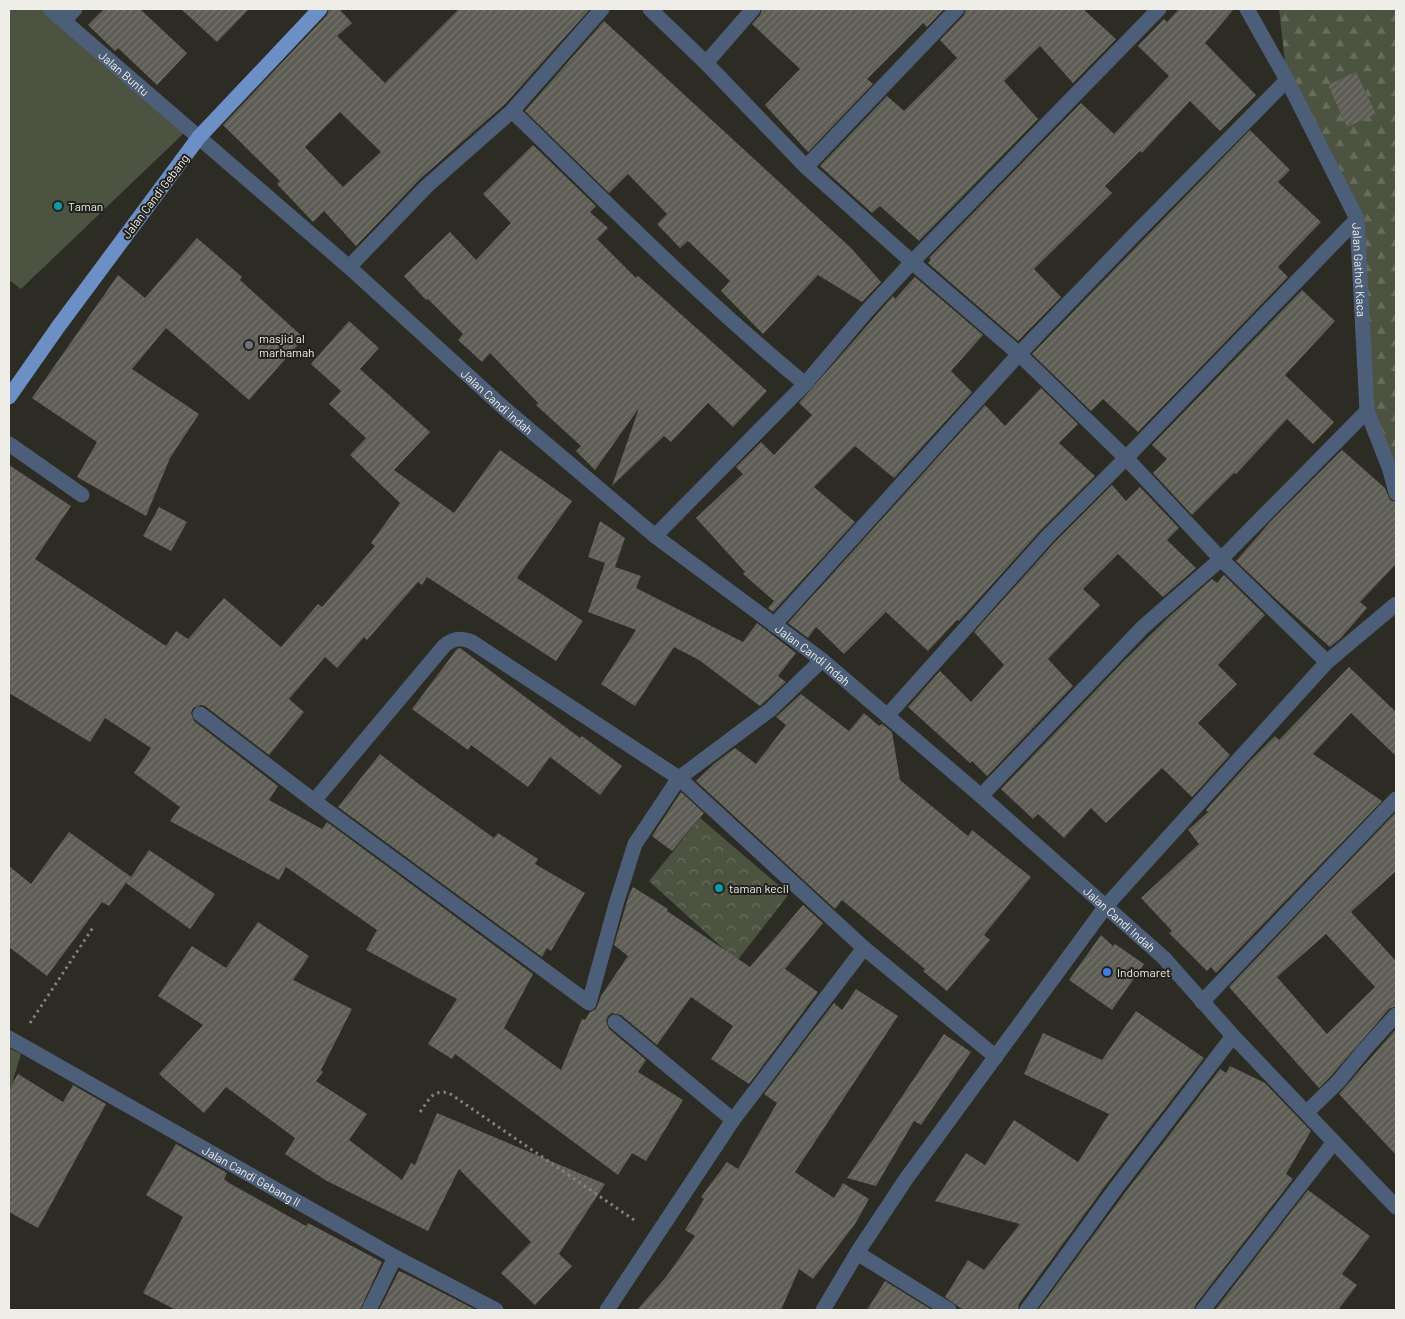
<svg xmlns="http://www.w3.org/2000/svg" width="1405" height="1319" viewBox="0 0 1405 1319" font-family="Barlow,sans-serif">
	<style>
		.green { fill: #4c5441 }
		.forest { fill: url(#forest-firs) }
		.park { fill: url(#park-crowns) }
		.building { fill: url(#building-hatch); fill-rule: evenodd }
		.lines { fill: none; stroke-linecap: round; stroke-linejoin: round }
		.path { stroke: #83827c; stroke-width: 3; stroke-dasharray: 2.5 4; stroke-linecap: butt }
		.minor { stroke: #4c5e78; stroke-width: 15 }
		.major { stroke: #6c8fc5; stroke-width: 15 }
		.culture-dot { fill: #0f9aa8; stroke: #23211b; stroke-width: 2 }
		.worship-dot { fill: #6b7280; stroke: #23211b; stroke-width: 2 }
		.shop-dot { fill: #3f7fe0; stroke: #23211b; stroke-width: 2 }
		.labels { text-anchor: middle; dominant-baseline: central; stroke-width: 4; stroke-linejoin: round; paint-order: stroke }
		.street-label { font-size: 12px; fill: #eeede8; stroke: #23211b }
		.poi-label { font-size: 12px; fill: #eeede8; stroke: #23211b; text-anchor: start }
	</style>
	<defs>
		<pattern id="forest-firs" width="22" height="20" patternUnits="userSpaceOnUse" patternTransform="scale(1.25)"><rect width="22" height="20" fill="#4c5441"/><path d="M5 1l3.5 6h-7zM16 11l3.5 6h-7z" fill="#666d5c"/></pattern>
		<pattern id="park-crowns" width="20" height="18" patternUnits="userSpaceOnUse" patternTransform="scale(1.25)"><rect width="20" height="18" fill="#4c5441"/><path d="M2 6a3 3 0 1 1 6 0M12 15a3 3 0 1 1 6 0" fill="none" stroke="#666d5c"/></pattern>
		<pattern id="building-hatch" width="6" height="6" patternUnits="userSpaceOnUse" patternTransform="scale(1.25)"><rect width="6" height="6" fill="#5e5d55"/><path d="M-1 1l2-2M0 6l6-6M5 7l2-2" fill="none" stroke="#75756d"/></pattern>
	</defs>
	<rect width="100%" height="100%" fill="#2c2b24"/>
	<path class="green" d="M9 9H51L185 132 21 289 9 280Z
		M9 1048 21 1054 9 1093Z"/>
	<path class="forest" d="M1279 9H1396V493L1367 411 1357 219 1287 80Z"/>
	<path class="park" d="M700 818 789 894 737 961 649 881Z"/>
	<path class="building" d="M104 9H140L187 53 157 85 118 48 115 51 88 25Z
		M181 9H249L217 42Z
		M329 9H339L352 23 337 36 385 83 459 9H590L505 104 420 179 356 246 324 211 313 222 277 184 280 181 223 125 327 15ZM340 112 381 152 343 187 305 147Z
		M762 9H944L927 27 923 23 867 79 873 84 808 152 765 105 800 69 752 24 760 15Z
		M966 9H1083L1116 39 1073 83 1040 46 1004 81 1038 119 919 241 880 206 872 213 820 166 887 96 904 111 957 58 940 40 964 15Z
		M1179 9H1234L1205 43 1256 95 1220 131 1190 101 1142 153 1140 151 1105 186 1112 193 1034 269 1061 297 1018 341 928 263 931 260 929 258 1081 103 1114 134 1169 76 1138 46 1164 19 1167 22Z
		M604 21 851 248 881 282 862 302 818 275 763 334 721 291 730 281 688 241 680 248 657 224 667 214 628 174 609 193 525 111Z
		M1356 72 1376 114 1347 127 1328 85Z
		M1250 130 1290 170 1278 182 1321 222 1278 267 1288 277 1138 432 1103 399 1091 411 1032 354Z
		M533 145 596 206 590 212 608 228 597 239 636 278 638 276 767 391 733 427 708 403 671 442 664 436 612 486 639 408 595 470 576 451 581 446 536 405 538 403 490 353 482 362 458 340 463 334 428 299 426 300 404 276 450 232 476 260 511 223 483 194Z
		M197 238 242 277 240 280 304 338 249 400 166 328 132 369 199 414 170 458 146 516 77 477 97 442 32 398 118 275 145 298Z
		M915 277 983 335 951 371 972 392 894 478 855 446 814 487 855 522 773 612 768 608 774 601 743 574 745 572 696 518 743 474 736 467 761 442 774 455 812 415 799 403 893 296 895 299Z
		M1302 290 1335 321 1285 375 1334 422 1313 444 1287 419 1236 474 1234 473 1192 515 1153 473 1167 459 1152 445Z
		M349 321 379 348 360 369 430 432 394 470 454 513 500 450 572 501 517 578 583 621 556 661 427 577 422 585 418 582 367 640 364 637 337 668 325 657 289 699 304 712 269 755 205 706 201 705 193 708 191 713 194 721 278 786 269 800 322 829 327 822 533 974 504 1028 561 1070 582 1019 585 1020 590 1012 596 1009 601 996 628 956 614 945 629 895 633 887 668 909 667 911 750 967 803 905 823 923 785 969 818 992 749 1084 711 1059 733 1026 691 997 657 1045 621 1015 612 1013 608 1016 606 1021 609 1029 646 1060 638 1072 683 1100 646 1161 632 1153 618 1175 455 1054 452 1059 428 1044 457 999 366 950 377 930 286 867 279 880 170 821 180 807 134 773 151 748 105 718 90 742 9 693V465L71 506 35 559 166 646 176 631 188 639 224 598 281 647 318 604 322 607 375 546 371 543 400 503 350 455 366 438 329 404 341 391 311 364Z
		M1041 388 1078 424 1059 443 1095 476 1041 530 959 621 957 620 928 651 886 612 844 654 816 627 808 638 788 623 985 405 1005 426Z
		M1342 450 1385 488 1390 500 1396 502V564L1360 602 1367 608 1341 638 1330 647 1278 601 1236 561 1271 521Z
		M1112 485 1126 501 1140 487 1179 528 1167 540 1196 568 1163 597 1118 554 1083 589 1100 605 1048 659 1073 686 987 776 972 761 970 763 908 707 940 671 971 702 1004 665 974 632 1055 542Z
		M159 507 187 522 171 551 143 536Z
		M600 521 625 538 615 567 641 576 636 588 743 642 757 623 796 653 778 676 786 682 760 706 699 660 674 647 635 706 601 684 636 630 588 612 605 563 588 557Z
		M1224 575 1265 615 1218 665 1237 684 1198 723 1230 755 1192 797 1162 768 1106 823 1091 808 1064 838 1038 814 1033 819 1001 789 1123 662 1171 615 1212 579 1217 583Z
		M460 648 580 738 582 736 622 766 600 795 550 757 528 787 471 745 468 750 412 709 457 649Z
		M1349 667 1396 712V756L1351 713 1313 754 1382 801 1216 973 1211 967 1207 971 1169 933 1172 931 1141 898 1199 844 1188 830 1208 812 1206 810 1250 761 1275 736 1279 740Z
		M801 694 849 731 864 713 879 726 882 724 892 732 900 780 968 836 972 830 1031 877 984 935 990 940 947 991 923 971 925 969 842 900 835 909 696 781 715 763 735 748 756 764 786 725 776 717Z
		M380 754 420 785 494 838 498 833 538 859 535 864 585 893 551 951 547 948 542 957 338 807Z
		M681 792 704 813 672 851 652 836Z
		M1396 812V871L1351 912 1396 961V1006L1389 1009 1331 1076 1319 1088 1229 987ZM1326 934 1375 987 1327 1034 1277 977Z
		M69 832 131 877 149 850 215 894 190 929 126 883 109 906 102 902 47 976 9 947V866L31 884Z
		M258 922 309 956 293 980 352 1009 321 1070 323 1072 316 1081 367 1114 349 1140 402 1180 411 1163 415 1165 437 1113 605 1184 559 1254 572 1266 535 1305 501 1273 531 1242 459 1169 428 1231 327 1181 285 1154 295 1138 226 1087 204 1113 159 1074 203 1025 158 996 192 946 226 968Z
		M1101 935 1113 946 1115 944 1144 964 1112 1010 1069 980Z
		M856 989 898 1016 795 1172 834 1198 843 1183 869 1199 855 1224 813 1279 799 1269 781 1310H637L666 1277 695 1236 685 1230 704 1199 701 1197 727 1162 738 1169 777 1103 764 1094 834 1003 842 1010Z
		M1136 1011 1204 1058 1108 1182 1019 1304 1018 1310H963L945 1297 968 1260 984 1270 1020 1224 935 1201 966 1153 985 1165 1014 1120 1078 1162 1109 1114 1024 1074 1043 1033 1102 1060Z
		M1396 1029V1155L1339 1094Z
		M944 1034 971 1052 921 1125 914 1121 876 1186 847 1178Z
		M1230 1066 1265 1083 1311 1131 1286 1174 1293 1179 1196 1304 1194 1310H1038L1124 1194 1220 1069 1226 1073Z
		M18 1074 63 1102 73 1085 106 1104 38 1228 9 1212V1089Z
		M176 1144 227 1173 224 1179 229 1183 306 1226 308 1223 382 1262 360 1310H176L143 1293 183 1217 146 1195Z
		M1308 1190 1370 1236 1342 1274 1357 1285 1338 1310H1215Z
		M399 1271 412 1277 476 1310H379Z
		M885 1281 932 1310H867Z"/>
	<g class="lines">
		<path class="path" d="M30 1023 94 926
			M420 1112C429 1100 432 1089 449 1093L637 1222"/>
		<g class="minor">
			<path id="s1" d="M50 9 349 267 505 409 655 536 822 660 981 796 1164 958 1233 1036 1396 1207"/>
			<path d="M650 9 706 63 753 9"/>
			<path d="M1159 9 912 262 1019 354 1126 458 1357 219"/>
			<path id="s2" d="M1247 9 1287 80 1357 219 1367 411 1390 470 1396 493"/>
			<path d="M64 21 75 9"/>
			<path d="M706 63 806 167"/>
			<path d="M512 111 602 9"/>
			<path d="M349 267 427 186 512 111C608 204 702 299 805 384L866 312 912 262 806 167 957 9"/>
			<path d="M9 444 82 495"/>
			<path d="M655 536 805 384"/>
			<path d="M774 625 1019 354 1136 233 1287 80"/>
			<path d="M1327 662 1396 604"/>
			<path d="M200 714 314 801 589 1003 616 904 635 844 679 778 770 710 822 660"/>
			<path d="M887 716 1048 536 1126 458 1221 559 1143 627 981 796"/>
			<path d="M314 801 444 646C453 638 461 637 472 642L679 778 864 948 996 1057"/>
			<path d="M1202 1002 1396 799"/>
			<path d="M615 1022 733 1120"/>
			<path id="s3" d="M9 1038 395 1257 496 1310"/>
			<path d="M1307 1112 1338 1082 1365 1049 1396 1015"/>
			<path d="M857 1253 949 1310"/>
			<path d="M369 1310 395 1257"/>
			<path d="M607 1310 733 1120 864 948"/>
			<path d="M823 1310 857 1253 906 1179 1106 906 1327 662 1221 559 1367 411"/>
			<path d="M1027 1310 1116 1188 1233 1036"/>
			<path d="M1203 1310 1334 1142"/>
		</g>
		<path class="major" d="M9 397 58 327 199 137 320 9"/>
	</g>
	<g class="culture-dot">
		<circle cx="58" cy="206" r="5"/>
		<circle cx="719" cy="888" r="5"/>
	</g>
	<circle class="worship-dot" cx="249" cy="345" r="5"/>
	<circle class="shop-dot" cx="1107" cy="972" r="5"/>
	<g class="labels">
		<g class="street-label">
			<text stroke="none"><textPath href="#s1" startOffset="98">Jalan Buntu</textPath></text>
			<text transform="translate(155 196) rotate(-53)">Jalan Candi Gebang</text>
			<text stroke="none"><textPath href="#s2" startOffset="288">Jalan Gathot Kaca</textPath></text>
			<text stroke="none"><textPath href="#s1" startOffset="595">Jalan Candi Indah</textPath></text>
			<text stroke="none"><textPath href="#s1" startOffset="1000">Jalan Candi Indah</textPath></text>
			<text stroke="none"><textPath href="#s1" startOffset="1405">Jalan Candi Indah</textPath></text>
			<text stroke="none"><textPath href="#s3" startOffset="279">Jalan Candi Gebang II</textPath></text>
		</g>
		<g class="poi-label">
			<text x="68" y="206">Taman</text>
			<text x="259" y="338">masjid al<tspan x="259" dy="14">marhamah</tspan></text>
			<text x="729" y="888">taman kecil</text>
			<text x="1117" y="972">Indomaret</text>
		</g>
	</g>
	<rect width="1405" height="1319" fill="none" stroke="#eeede8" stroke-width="20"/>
</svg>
